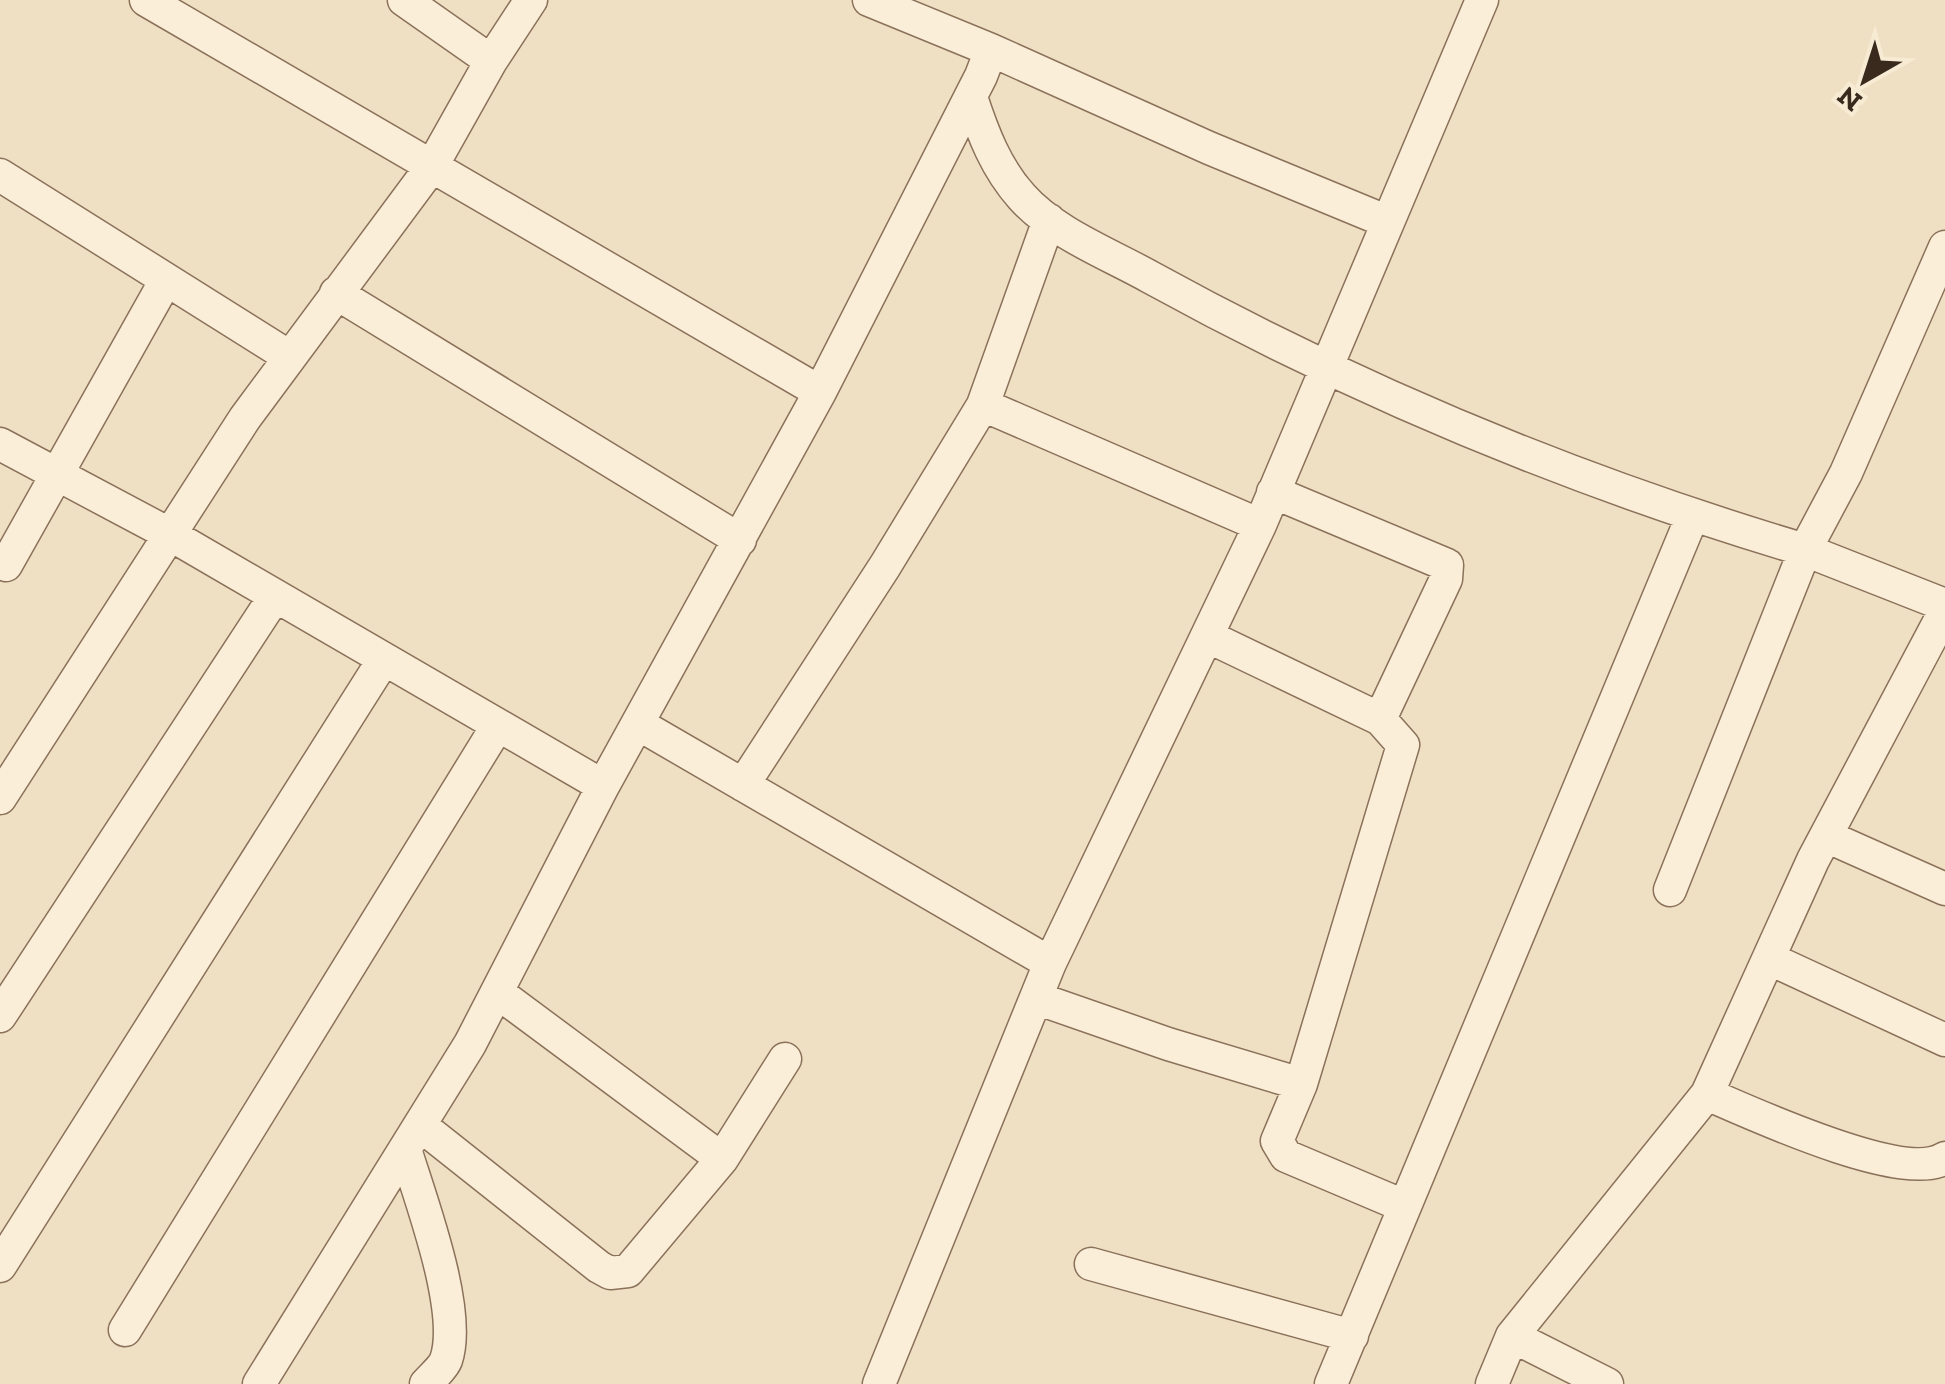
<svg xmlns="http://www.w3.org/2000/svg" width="1945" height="1384" viewBox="0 0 1945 1384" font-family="'Zilla Slab',serif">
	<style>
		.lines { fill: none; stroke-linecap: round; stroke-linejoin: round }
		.street-casing { stroke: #8b715a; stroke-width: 35 }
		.street { stroke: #faeed8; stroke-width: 32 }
	</style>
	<rect width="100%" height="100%" fill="#efe0c4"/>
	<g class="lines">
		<g class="street-casing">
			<path id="street" d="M146 0 820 392
				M404 0 491 61 531 0
				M991 50 1209 148 1388 222
				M971 97C983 134 996 168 1022 197 1054 233 1109 254 1150 277 1357 391 1579 483 1805 550L1846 473 1945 247
				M0 175 288 356
				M336 293 740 540
				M983 405 1260 525
				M0 444 171 535 603 786
				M1273 492 1447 565 1446 579 1380 719
				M6 565 166 280
				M1207 636 1380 719 1403 745 1301 1084 1277 1141 1286 1156 1404 1206
				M640 725 1050 963
				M743 785 885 566 983 405 1049 220
				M0 798 245 418 432 166 491 61
				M1826 836 1945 889
				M1670 890 1805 550 1945 605
				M1770 959 1945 1040
				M497 992 722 1159
				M1036 998 1168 1044 1301 1084
				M0 1016 275 596
				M1707 1094C1751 1113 1904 1184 1945 1158
				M420 1125 599 1267 610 1273 628 1271 722 1159 785 1059
				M405 1149C420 1198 463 1311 446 1360 443 1368 432 1377 426 1384
				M1091 1264 1352 1336
				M0 1266 384 659
				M125 1330 498 725
				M1512 1336 1607 1384
				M259 1384 470 1044 603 786 820 392 981 76 991 50 869 0
				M879 1384 1050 963 1260 525 1482 0
				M1331 1384 1692 517
				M1492 1384 1512 1336 1707 1094 1813 860 1945 611"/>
		</g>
		<use href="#street" class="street"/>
	</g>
	<g transform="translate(1865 80) rotate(219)" stroke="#f7ebd4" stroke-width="8" paint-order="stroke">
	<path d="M0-8L18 38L0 25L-18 38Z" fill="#3a2a1e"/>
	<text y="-15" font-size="28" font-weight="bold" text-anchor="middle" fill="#3a2a1e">N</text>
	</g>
</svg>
